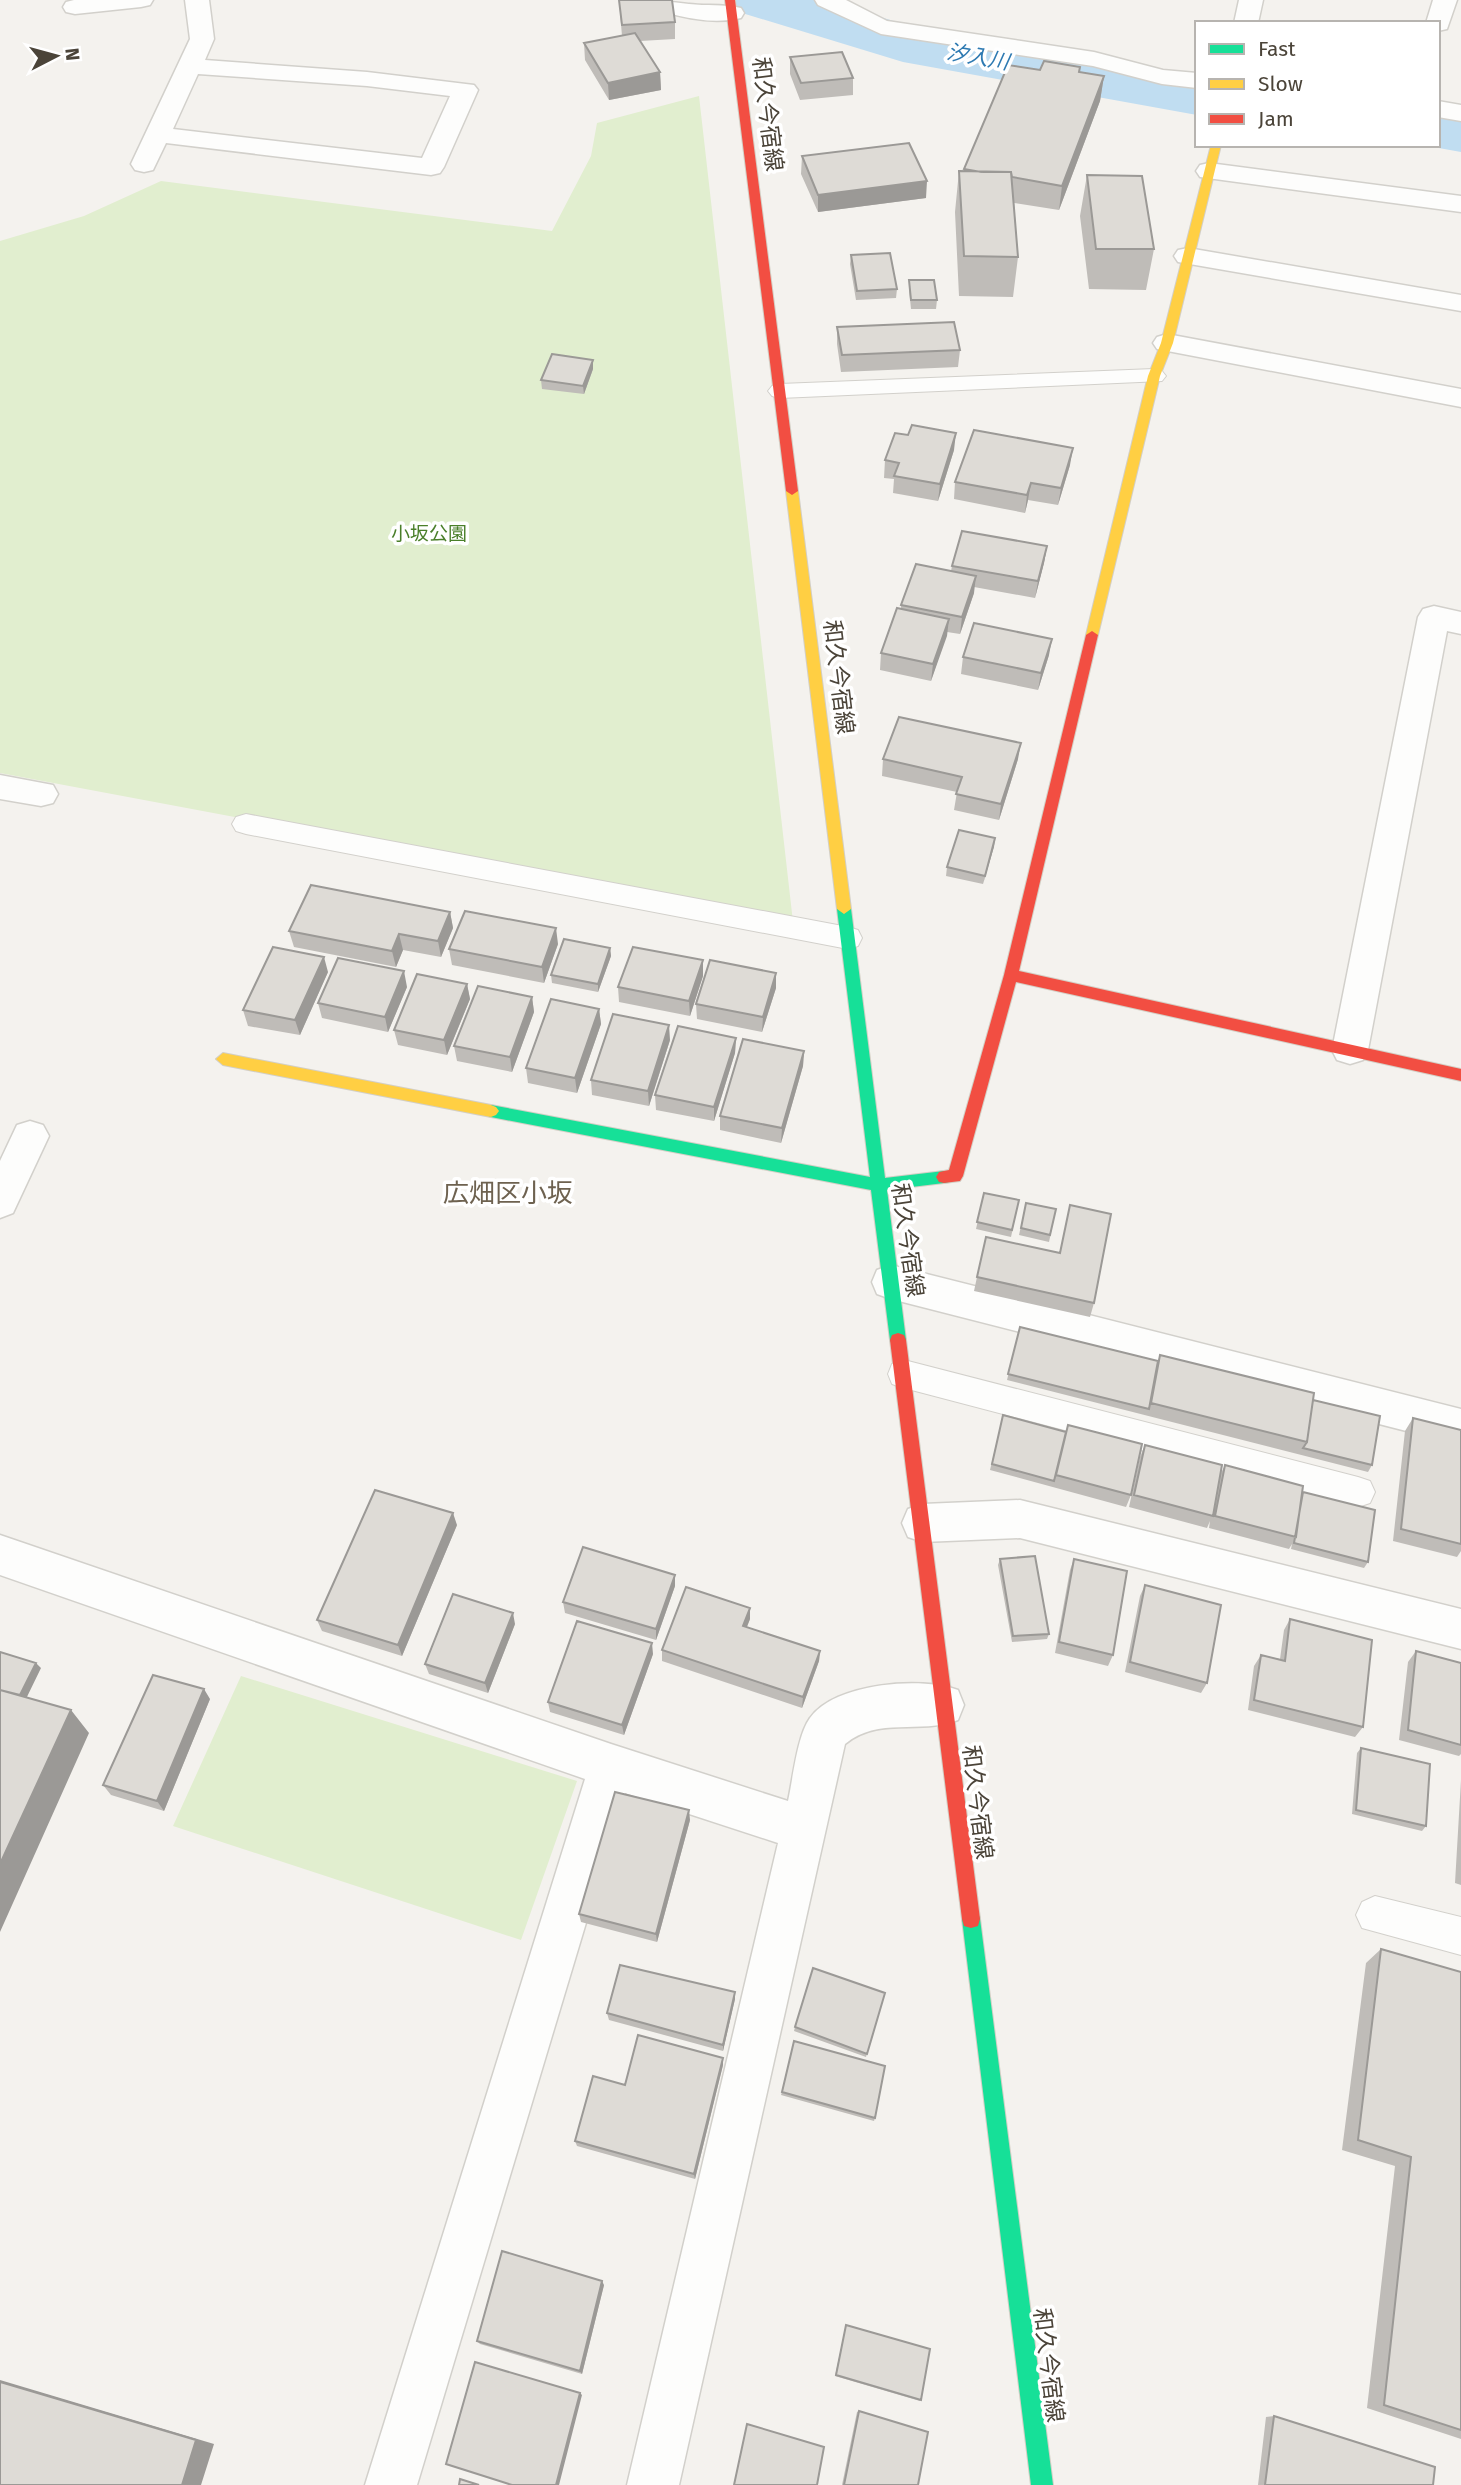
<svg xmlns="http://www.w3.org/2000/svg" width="1461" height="2485" viewBox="0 0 1461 2485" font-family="'Fira Sans','Noto Sans JP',sans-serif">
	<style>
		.green { fill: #e1eecf }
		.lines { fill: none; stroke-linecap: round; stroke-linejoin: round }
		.river { fill: #c0ddf1; fill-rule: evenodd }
		.lane-casing { stroke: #d2d0cb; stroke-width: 2 }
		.street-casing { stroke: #d2d0cb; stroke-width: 3 }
		.fast-casing { stroke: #d3cfc5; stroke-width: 2 }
		.slow-casing { stroke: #d3cfc5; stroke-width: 2 }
		.jam-casing { stroke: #d3cfc5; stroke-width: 2 }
		.lane { fill: #fdfdfc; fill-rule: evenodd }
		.street { fill: #fdfdfc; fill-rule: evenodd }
		.fast { fill: #16e098; fill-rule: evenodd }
		.slow { fill: #ffcf43; fill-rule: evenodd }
		.jam { fill: #f24e42; fill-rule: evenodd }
		.wall { fill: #bfbcb8 }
		.shaded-wall { fill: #9b9996 }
		.building { fill: #dedbd6; stroke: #9b9996; stroke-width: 2 }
		.labels { text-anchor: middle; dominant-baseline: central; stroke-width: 7; stroke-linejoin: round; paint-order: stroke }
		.far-park-label { font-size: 19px; fill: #4a7f2a; stroke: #fff }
		.far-water-label { font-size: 21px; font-style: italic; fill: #2e7ab2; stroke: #fff }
		.street-label { font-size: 23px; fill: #4b4439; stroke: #fff }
		.quarter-label { font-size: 26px; fill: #6e6250; stroke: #fff }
	</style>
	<rect width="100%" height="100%" fill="#f4f2ee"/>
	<path class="green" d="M699 96 793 922 0 773V241L84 216 161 181 552 231 591 156 597 123Z
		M241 1676 577 1781 521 1940 173 1826Z"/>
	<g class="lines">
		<path class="river" d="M733 0H825L913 27 1197 77V115L903 62 742 13Z
			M1438 111 1461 114V152L1422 145H1438Z"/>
		<g class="lane-casing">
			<path id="lane" d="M1154 369 1162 371 1166 376 1162 381 780 398 772 396 768 391 772 386 780 384Z
				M246 814 848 927 858 930 862 938 858 946 848 949 246 834 236 831 232 824 236 817Z
				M904 1360 1358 1477 1370 1481 1375 1492 1370 1503 1358 1507 904 1388 892 1384 888 1374 892 1364Z
				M1375 1896 1461 1917V1955L1362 1928 1356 1915 1362 1902Z"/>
		</g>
		<g class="street-casing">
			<path id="street" d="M74 0H153L150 5 141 7 75 14 66 12 63 7 66 2Z
				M185 0H209L214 39 205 60 367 72 474 85 478 90 444 167 440 173 431 175 166 143 153 170 144 172 135 170 131 164 190 39ZM198 74 367 86 450 96 422 158 173 129Z
				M638 0C656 0 672 2 689 4 706 6 724 4 741 8L744 13 741 18C708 26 673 15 641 5Z
				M815 0H846L887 21 1094 52 1163 70 1197 73V88L1162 84 1093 66 881 34 818 5Z
				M1239 0H1263L1258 23H1234Z
				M1433 0H1457L1447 29 1438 31V23H1426Z
				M1438 101 1461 105V121L1438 117Z
				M1209 163 1461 196V212L1200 177 1196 171 1200 165Z
				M1188 248 1461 295V311L1178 262 1174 256 1178 250Z
				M1167 334 1461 389V407L1157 349 1153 343 1157 337Z
				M1434 606 1461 612V634L1447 631 1368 1050 1363 1060 1350 1064 1337 1060 1332 1050 1418 617 1423 609Z
				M0 775 53 785 58 794 53 803 41 806 0 799Z
				M30 1121 43 1125 49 1136 13 1213 0 1218V1161L17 1125Z
				M891 1265 1461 1409V1445L891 1299 877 1294 872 1282 877 1270Z
				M1020 1500 1461 1609V1649L1020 1538 923 1542 908 1537 902 1523 908 1509 923 1504Z
				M0 1535 611 1744 788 1801C793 1779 797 1736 810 1718 834 1683 922 1676 958 1690L964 1705 958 1720C919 1735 879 1716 845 1744L679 2485H627L778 1843 625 1793 417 2485H365L585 1779 0 1575Z"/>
		</g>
		<g class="fast-casing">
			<path id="fast" d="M844 904 851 909 885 1178 944 1171 949 1172 952 1177 949 1182 944 1183 887 1190 906 1340 904 1345 898 1347 892 1345 890 1340 871 1190 491 1117 486 1115 483 1111 486 1107 491 1105 870 1177 837 909Z
				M971 1910 978 1912 980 1919 1053 2485H1031L962 1919 964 1912Z"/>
		</g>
		<g class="slow-casing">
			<path id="slow" d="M1211 145H1221L1173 343 1160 376 1098 635 1092 639 1086 635 1148 376 1161 343Z
				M792 487 798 491 851 909 844 914 837 909 786 491Z
				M223 1053 491 1105 496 1107 499 1111 496 1115 491 1117 223 1065 216 1059Z"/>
		</g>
		<g class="jam-casing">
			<path id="jam" d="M725 0H735L798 491 792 495 786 491Z
				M1092 631 1098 635 1019 971 1461 1069V1081L1016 982 963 1176 960 1181 944 1183 939 1182 936 1177 939 1172 949 1170 1004 975 1086 635Z
				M898 1333 904 1335 906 1340 980 1919 978 1926 971 1928 964 1926 962 1919 890 1340 892 1335Z"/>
		</g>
		<use href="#lane" class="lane"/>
		<use href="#street" class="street"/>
		<use href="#fast" class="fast"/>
		<use href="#slow" class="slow"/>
		<use href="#jam" class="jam"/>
	</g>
	<path class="wall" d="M619 0 675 22V39L640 41 660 72 661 90 609 100 585 60 584 43 622 36Z
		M790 57 853 78V95L800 100 790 74Z
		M1040 70 1080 72 1104 76 1100 101 1059 210 1014 203 1018 257 1013 297 959 296 955 212 959 171 964 172V169Z
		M802 156 926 198 818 212 801 174Z
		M1087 175 1154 249 1146 290 1089 289 1080 216Z
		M851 255 897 289 896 298 856 300 850 264Z
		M909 280 937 300 936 309H911L909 289Z
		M837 327 960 350 958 367 841 372 837 344Z
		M593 369 584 394 542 389 541 380Z
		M954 450 938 501 893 493 894 479 884 478 885 460Z
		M1070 465 1058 505 1028 500 1025 513 954 499 955 482Z
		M1047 546 1044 563 1035 598 974 587V593L960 634 947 632 931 681 880 670 881 653 901 609V605L951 571 952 566Z
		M1049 655 1038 690 961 674 963 657Z
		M883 759H1018L999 820 954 810 957 792 882 776Z
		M995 838 983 884 946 876 947 867Z
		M450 912 453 928 441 957 403 950 396 967 294 947 289 931Z
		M558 944 544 983 452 965 449 949Z
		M610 948 611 956 598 992 552 983 551 975Z
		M328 972 300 1035 248 1026 243 1010Z
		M776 973V988L762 1032 697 1019 696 1004Z
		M703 976 690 1016 619 1002 618 987Z
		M467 984 470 999 447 1055 398 1045 394 1030Z
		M407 987 388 1032 322 1018 318 1003Z
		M532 997 534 1012 512 1072 457 1061 454 1046Z
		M599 1009 601 1024 577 1093 528 1083 526 1068Z
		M736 1038 735 1053 714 1121 656 1110 655 1095Z
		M670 1040 649 1106 592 1095 591 1080Z
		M804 1051 803 1066 781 1143 720 1130V1116Z
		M984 1193 1019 1200 1011 1237 976 1229Z
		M1026 1203 1056 1209 1049 1242 1019 1235Z
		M1070 1205 1094 1303 1090 1317 974 1291 977 1277 1060 1253Z
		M1020 1327 1158 1361 1160 1355 1313 1400 1372 1465 1368 1472 1007 1380Z
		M1003 1415 1131 1495 1126 1507 990 1470Z
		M1413 1418 1461 1430V1551L1457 1557 1393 1541 1405 1431Z
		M1145 1445 1220 1475 1225 1465 1302 1494 1368 1562 1364 1568 1291 1549 1292 1544 1289 1549 1209 1528 1210 1521 1207 1528 1129 1507 1140 1457Z
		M457 1525 402 1656 322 1631 317 1620Z
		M1000 1559 1049 1634 1047 1639 1012 1642 998 1565Z
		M1074 1559 1113 1655 1108 1666 1055 1653 1070 1570Z
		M1145 1585 1207 1683 1201 1693 1125 1672 1140 1596Z
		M675 1586 656 1640 565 1613 563 1602Z
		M750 1619 747 1627 820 1651 819 1661 802 1708 662 1661V1650Z
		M1290 1619 1363 1727 1355 1737 1248 1710 1254 1666 1261 1655 1280 1659 1284 1630Z
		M515 1624 488 1693 429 1674 425 1664Z
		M1416 1651 1461 1663V1754L1459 1756 1399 1740 1408 1662Z
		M653 1654 624 1735 550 1712 548 1702Z
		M210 1699 164 1811 111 1795 103 1785Z
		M1361 1748 1426 1826 1422 1831 1352 1814 1357 1753Z
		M1461 1780V1885L1455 1883Z
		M690 1820 657 1942 581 1922 579 1914Z
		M1381 1949 1461 1972V2439L1367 2408 1395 2166 1342 2150 1366 1963Z
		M735 1992V1999L723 2051 609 2020 607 2013Z
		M884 1997 866 2057 794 2031 795 2027Z
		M723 2065 695 2179 577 2146 575 2141Z
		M782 2092 875 2118 874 2121 781 2095Z
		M604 2285 582 2374 480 2344 477 2341Z
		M846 2325 921 2400 920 2401 835 2376Z
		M859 2411 918 2485H842L857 2412Z
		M1274 2416 1433 2485H1258L1266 2417Z"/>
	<path class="shaded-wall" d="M660 72 661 90 609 100 608 83Z
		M1104 76 1100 101 1059 210 1062 186Z
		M927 181 926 198 818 212V195Z
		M593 360V369L584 394 583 386Z
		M956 433 954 450 938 501 940 484Z
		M1073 448 1070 465 1058 505 1061 488Z
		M1031 483 1028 500 1025 513 1027 495Z
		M1047 546 1044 563 1035 598 1038 581Z
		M976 576 974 593 960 634 962 617Z
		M949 619 947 636 931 681 933 664Z
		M1052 639 1049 655 1038 690 1041 673Z
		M1021 743 1018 759 999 820 1001 804Z
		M995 838 994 847 983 884 985 876Z
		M450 912 453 928 441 957 438 941Z
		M556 928 558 944 544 983 542 967Z
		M399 934 403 950 396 967 392 951Z
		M610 948 611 956 598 992V984Z
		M324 957 328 972 300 1035 295 1020Z
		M703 960V976L690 1016 689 1001Z
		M404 971 407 987 388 1032 385 1017Z
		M776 973V988L762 1032 763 1017Z
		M467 984 470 999 447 1055 444 1040Z
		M532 997 534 1012 512 1072 510 1057Z
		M599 1009 601 1024 577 1093 575 1078Z
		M669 1025 670 1040 649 1106 648 1091Z
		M736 1038 735 1053 714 1121V1107Z
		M804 1051 803 1066 781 1143 782 1128Z
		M453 1513 457 1525 402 1656 398 1645Z
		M675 1575V1586L656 1640V1629Z
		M750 1608V1619L743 1636V1626Z
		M513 1613 515 1624 488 1693 485 1683Z
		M652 1643 653 1654 624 1735 622 1725Z
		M820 1651 819 1661 802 1708 803 1697Z
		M36 1663 41 1668 24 1703 19 1697Z
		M204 1689 210 1699 164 1811 157 1801Z
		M71 1710 89 1733 0 1932V1864Z
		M689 1810 690 1820 657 1942 656 1934Z
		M735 1992V1999L723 2051V2045Z
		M723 2058V2065L695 2179 694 2174Z
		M602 2281 604 2285 582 2374 580 2371Z
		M0 2380 214 2444 201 2485H182L0 2382Z
		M580 2393 582 2395 559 2485H556Z"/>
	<path class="building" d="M619 0H672L675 22 622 25Z
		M635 33 660 72 608 83 584 43Z
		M842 52 853 78 801 83 790 57Z
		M1044 61 1080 67 1079 72 1104 76 1062 186 1012 177 1011 172H981L964 169 1008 65 1040 70Z
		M909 143 927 181 818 195 802 156Z
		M959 171 1011 172 1018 257 964 256Z
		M1087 175 1142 176 1154 249H1096Z
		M890 253 897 289 857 291 851 255Z
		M909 280H934L937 300H911Z
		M954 322 960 350 842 355 837 327Z
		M552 354 593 360 583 386 541 380Z
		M912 425 956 433 940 484 894 476 899 463 885 460 895 433 908 435Z
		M974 430 1073 448 1061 488 1031 483 1027 495 955 482Z
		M962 531 1047 546 1038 581 952 566Z
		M916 564 976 576 962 617 901 605Z
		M897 608 949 619 933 664 881 653Z
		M974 623 1052 639 1041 673 963 657Z
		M899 717 1021 743 1001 804 956 794 962 777 883 759Z
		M959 830 995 838 985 876 947 867Z
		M311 885 450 912 438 941 399 934 392 951 289 931Z
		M465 911 556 928 542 967 449 949Z
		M564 939 610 948 598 984 551 975Z
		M273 947 324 957 295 1020 243 1010Z
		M633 947 703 960 689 1001 618 987Z
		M338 958 404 971 385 1017 318 1003Z
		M710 960 776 973 763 1017 696 1004Z
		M417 974 467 984 444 1040 394 1030Z
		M478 986 532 997 510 1057 454 1046Z
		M551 999 599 1009 575 1078 526 1068Z
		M613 1014 669 1025 648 1091 591 1080Z
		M678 1026 736 1038 714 1107 655 1095Z
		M743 1039 804 1051 782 1128 720 1116Z
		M984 1193 1019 1200 1012 1230 977 1222Z
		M1026 1203 1056 1209 1050 1235 1021 1228Z
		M1070 1205 1111 1214 1094 1303 977 1277 986 1237 1060 1253Z
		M1020 1327 1158 1361 1149 1409 1008 1374Z
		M1160 1355 1314 1393 1307 1442 1151 1403Z
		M1313 1400 1380 1416 1372 1465 1303 1448 1307 1442Z
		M1003 1415 1066 1432 1054 1481 992 1464Z
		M1413 1418 1461 1430V1544L1401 1529Z
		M1068 1425 1142 1444 1131 1495 1056 1475Z
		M1145 1445 1222 1465 1213 1516 1134 1495Z
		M1225 1465 1303 1486 1296 1537 1215 1516Z
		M375 1490 453 1513 398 1645 317 1620Z
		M1303 1492 1375 1510 1368 1562 1294 1543Z
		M583 1547 675 1575 656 1629 563 1602Z
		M1035 1556 1049 1634 1013 1636 1000 1559Z
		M1074 1559 1127 1571 1113 1655 1059 1642Z
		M1145 1585 1221 1605 1207 1683 1130 1662Z
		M686 1587 750 1608 743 1626 820 1651 803 1697 662 1650Z
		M453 1594 513 1613 485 1683 425 1664Z
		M1290 1619 1372 1640 1363 1727 1254 1700 1261 1655 1285 1661Z
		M577 1621 652 1643 622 1725 548 1702Z
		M1416 1651 1461 1663V1745L1408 1730Z
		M0 1652 36 1663 20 1695 0 1690Z
		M153 1675 204 1689 157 1801 103 1785Z
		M0 1690 71 1710 0 1864Z
		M1361 1748 1430 1764 1426 1826 1356 1810Z
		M615 1792 689 1810 656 1934 579 1914Z
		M1381 1949 1461 1972V2430L1384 2405 1411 2157 1358 2140Z
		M620 1965 735 1992 723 2045 607 2013Z
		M813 1968 885 1993 867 2054 795 2027Z
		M638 2035 723 2058 694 2174 575 2141 593 2076 625 2085Z
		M794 2041 885 2066 875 2118 782 2092Z
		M502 2251 602 2281 580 2371 477 2341Z
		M846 2325 930 2349 921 2400 836 2375Z
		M475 2362 580 2393 556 2485H512L446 2464Z
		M0 2382 196 2440 182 2485H0Z
		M859 2411 928 2432 918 2485H844Z
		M1274 2416 1435 2467 1433 2485H1265Z
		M747 2424 824 2447 817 2485H734Z
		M460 2479 479 2485H459Z"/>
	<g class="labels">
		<g class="far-park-label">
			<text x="429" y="533">小坂公園</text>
		</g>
		<g class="far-water-label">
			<text transform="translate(978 57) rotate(10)">汐入川</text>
		</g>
		<g class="street-label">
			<text transform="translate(768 114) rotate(83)">和久今宿線</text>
			<text transform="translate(839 677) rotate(83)">和久今宿線</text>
			<text transform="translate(908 1240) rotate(82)">和久今宿線</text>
			<text transform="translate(978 1802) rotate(83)">和久今宿線</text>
			<text transform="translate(1049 2365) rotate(83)">和久今宿線</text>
		</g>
		<g class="quarter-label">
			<text x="508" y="1193">広畑区小坂</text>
		</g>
	</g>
	<rect x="1195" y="21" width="245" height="126" fill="#ffffff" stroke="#b7b4b0" stroke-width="2"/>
	<rect x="1209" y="44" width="35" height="10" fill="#16e098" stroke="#b7b4b0" stroke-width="2"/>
	<text x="1258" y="56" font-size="21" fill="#4b4439">Fast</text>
	<rect x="1209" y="79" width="35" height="10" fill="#ffcf43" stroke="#b7b4b0" stroke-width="2"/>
	<text x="1258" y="91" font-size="21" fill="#4b4439">Slow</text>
	<rect x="1209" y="114" width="35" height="10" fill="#f24e42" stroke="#b7b4b0" stroke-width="2"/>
	<text x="1258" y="126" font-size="21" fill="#4b4439">Jam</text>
	<g transform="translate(56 56) rotate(84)" stroke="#ffffff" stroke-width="5" paint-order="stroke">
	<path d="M0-5L12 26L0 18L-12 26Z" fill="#4b4439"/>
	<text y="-10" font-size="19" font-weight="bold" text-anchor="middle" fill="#4b4439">N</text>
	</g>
</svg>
